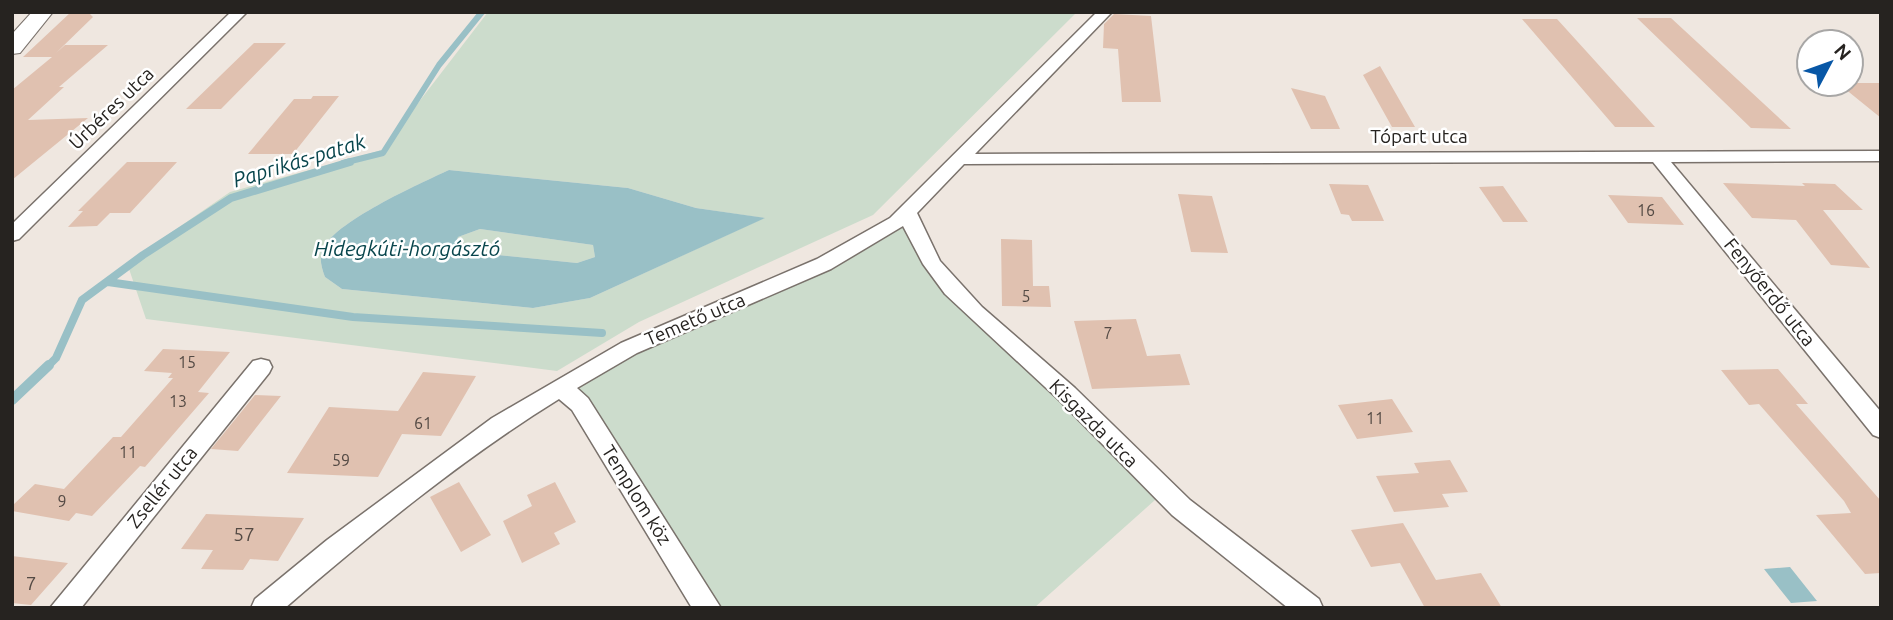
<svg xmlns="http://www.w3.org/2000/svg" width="1893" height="620" viewBox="0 0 1893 620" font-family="Ubuntu,sans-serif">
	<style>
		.green { fill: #ccdccc; fill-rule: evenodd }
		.water { fill: #99c0c6; fill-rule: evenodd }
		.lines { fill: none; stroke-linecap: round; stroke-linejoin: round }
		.stream-far2 { stroke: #99c0c6; stroke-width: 6 }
		.stream-far1 { stroke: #99c0c6; stroke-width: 8 }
		.stream { stroke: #99c0c6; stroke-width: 10 }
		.building { fill: #e0c1b0 }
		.street-casing { stroke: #7a726c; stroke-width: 3 }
		.secondary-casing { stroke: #7a726c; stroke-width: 2 }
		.street { fill: #fff; fill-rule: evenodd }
		.secondary { fill: #fff; fill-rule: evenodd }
		.labels { text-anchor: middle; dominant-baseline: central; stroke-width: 5; stroke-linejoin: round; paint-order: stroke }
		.number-label { font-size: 16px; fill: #544a44 }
		.street-label { font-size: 19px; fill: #262320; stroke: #fff }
		.near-number-label { font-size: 19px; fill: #544a44 }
		.water-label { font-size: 21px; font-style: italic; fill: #08454c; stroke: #fff }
	</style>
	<rect width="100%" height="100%" fill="#efe7e0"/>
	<path class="green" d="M488 12H1077L873 215 639 322 557 371 146 319 127 263 230 192 382 150ZM449 170 628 188 696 208 764 218 590 298 533 308 342 289 325 277C322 269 319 259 322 251 331 223 421 183 449 170Z
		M908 213 936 268 1164 492 1034 608H707L561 387 824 264Z
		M480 229 593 245 595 257 577 263 459 251 456 243 458 237Z"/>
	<path class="water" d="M449 170 628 188 696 208 765 218 590 298 533 308 342 289 325 277C322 269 319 259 322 251 331 223 421 183 449 170ZM480 229 593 245 595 257 577 263 459 251 456 243 458 237Z
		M1790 567 1817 601 1791 603 1764 569Z"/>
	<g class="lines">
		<path class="stream-far2" d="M343 163 383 153 439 65 482 12"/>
		<path class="stream-far1" d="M108 282 353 317 602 333
			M47 367 56 358 82 300 143 255 231 198 350 162"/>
		<path class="stream" d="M12 400 49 365"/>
	</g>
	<path class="building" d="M71 12H88L93 17 56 53 65 45H108L59 87H64L28 120 88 118 12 180V90L52 57H23Z
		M1114 14 1151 16 1161 102H1122L1118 49 1103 48 1104 24Z
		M1637 18H1671L1791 129 1751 128Z
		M1522 19H1557L1655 127H1615Z
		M254 43H286L221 109H186Z
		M1380 66 1415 127H1392L1363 75Z
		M1851 83H1881V118L1839 84Z
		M1291 88 1325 96 1340 129H1311Z
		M313 96H339L293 154H248L294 99H311Z
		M127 162H177L130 213H110L97 226 68 227 83 211H78Z
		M1723 183 1805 186 1802 183 1835 184 1863 210H1823L1870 268 1831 265 1796 220 1752 218Z
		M1329 184 1368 185 1384 221H1352L1349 215 1341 214Z
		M1503 186 1521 212 1528 222H1503L1479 187Z
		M1178 194 1212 196 1228 253 1191 252Z
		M1608 195 1662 197 1684 225 1628 223Z
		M1001 239 1032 240 1033 286H1049L1051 307 1002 306Z
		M1136 319 1147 356 1180 354 1190 385 1092 389 1074 321Z
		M163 349 230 352 198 392 209 393 145 467 140 466 92 516 76 513 69 521 12 511V506L35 484 64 489 113 437H121L173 378H168L172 373 144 371Z
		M1778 369 1808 404H1796L1881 501V573L1865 574 1816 515 1851 513 1844 501 1759 404 1749 405 1721 370Z
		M423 372 476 376 441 436 402 434 378 477 287 473 329 407 398 411Z
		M255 395 281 396 238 451 211 449Z
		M1392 399 1413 432 1357 439 1338 405Z
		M1450 460 1468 492 1442 494 1449 507 1394 512 1376 476 1419 473 1414 463Z
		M459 482 491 535 461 552 430 497Z
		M555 482 576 522 554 533 560 544 522 563 503 521 532 506 527 495Z
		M206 514 304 518 278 561 250 559 243 570 201 569 213 550 181 549Z
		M1403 523 1436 580 1481 573 1502 608H1425L1400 563 1371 567 1351 530Z
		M12 556 68 563 31 605 12 603Z"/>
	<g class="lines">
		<g class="street-casing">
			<path id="street" d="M231 12H247L19 239 12 241V224Z
				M1097 12H1112L975 154 1881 151V161L1671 162 1881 412V438L1873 435 1653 162 964 164 917 213 940 261 982 307 1075 388 1190 500 1319 599 1323 608H1288L1172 515 1059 400 945 294 923 264 903 226 831 269 637 353 577 388 588 398 721 608H692L572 410 559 399C462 459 372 533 285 608H251L255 599 327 540 492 418 621 343 817 259 890 218Z
				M261 359 269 361 272 367 269 373 81 608H50L253 361Z"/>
		</g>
		<g class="secondary-casing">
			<path id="secondary" d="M32 12H53L20 53 12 54V34Z"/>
		</g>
		<use href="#street" class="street"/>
		<use href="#secondary" class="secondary"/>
	</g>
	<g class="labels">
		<g class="number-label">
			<text x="1646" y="210">16</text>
			<text x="1026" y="296">5</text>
			<text x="1108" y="333">7</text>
			<text x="187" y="362">15</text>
			<text x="178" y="401">13</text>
			<text x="1375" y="418">11</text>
			<text x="423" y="423">61</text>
			<text x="128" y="452">11</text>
			<text x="341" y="460">59</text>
			<text x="62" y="501">9</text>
		</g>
		<g class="street-label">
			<text transform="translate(111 108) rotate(-44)">Úrbéres utca</text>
			<text x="1419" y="136">Tópart utca</text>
			<text transform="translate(1770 292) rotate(51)">Fenyőerdő utca</text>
			<text transform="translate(695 319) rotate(-23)">Temető utca</text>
			<text transform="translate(1094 423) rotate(45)">Kisgazda utca</text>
			<text transform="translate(162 487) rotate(-51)">Zsellér utca</text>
			<text transform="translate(637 495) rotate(58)">Templom köz</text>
		</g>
		<g class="near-number-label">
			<text x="244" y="534">57</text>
			<text x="31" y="583">7</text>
		</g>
		<g class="water-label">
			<text transform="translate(299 160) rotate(-17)">Paprikás-patak</text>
			<text x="407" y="248">Hidegkúti-horgásztó</text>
		</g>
	</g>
	<rect width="1893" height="620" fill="none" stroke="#262320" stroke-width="28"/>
	<g transform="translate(1830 63) rotate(49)"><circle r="33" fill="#ffffff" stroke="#a8a7a6" stroke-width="2"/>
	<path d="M0-5L12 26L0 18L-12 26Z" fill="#0857a6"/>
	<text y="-10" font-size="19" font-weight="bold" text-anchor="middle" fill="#262320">N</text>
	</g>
</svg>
